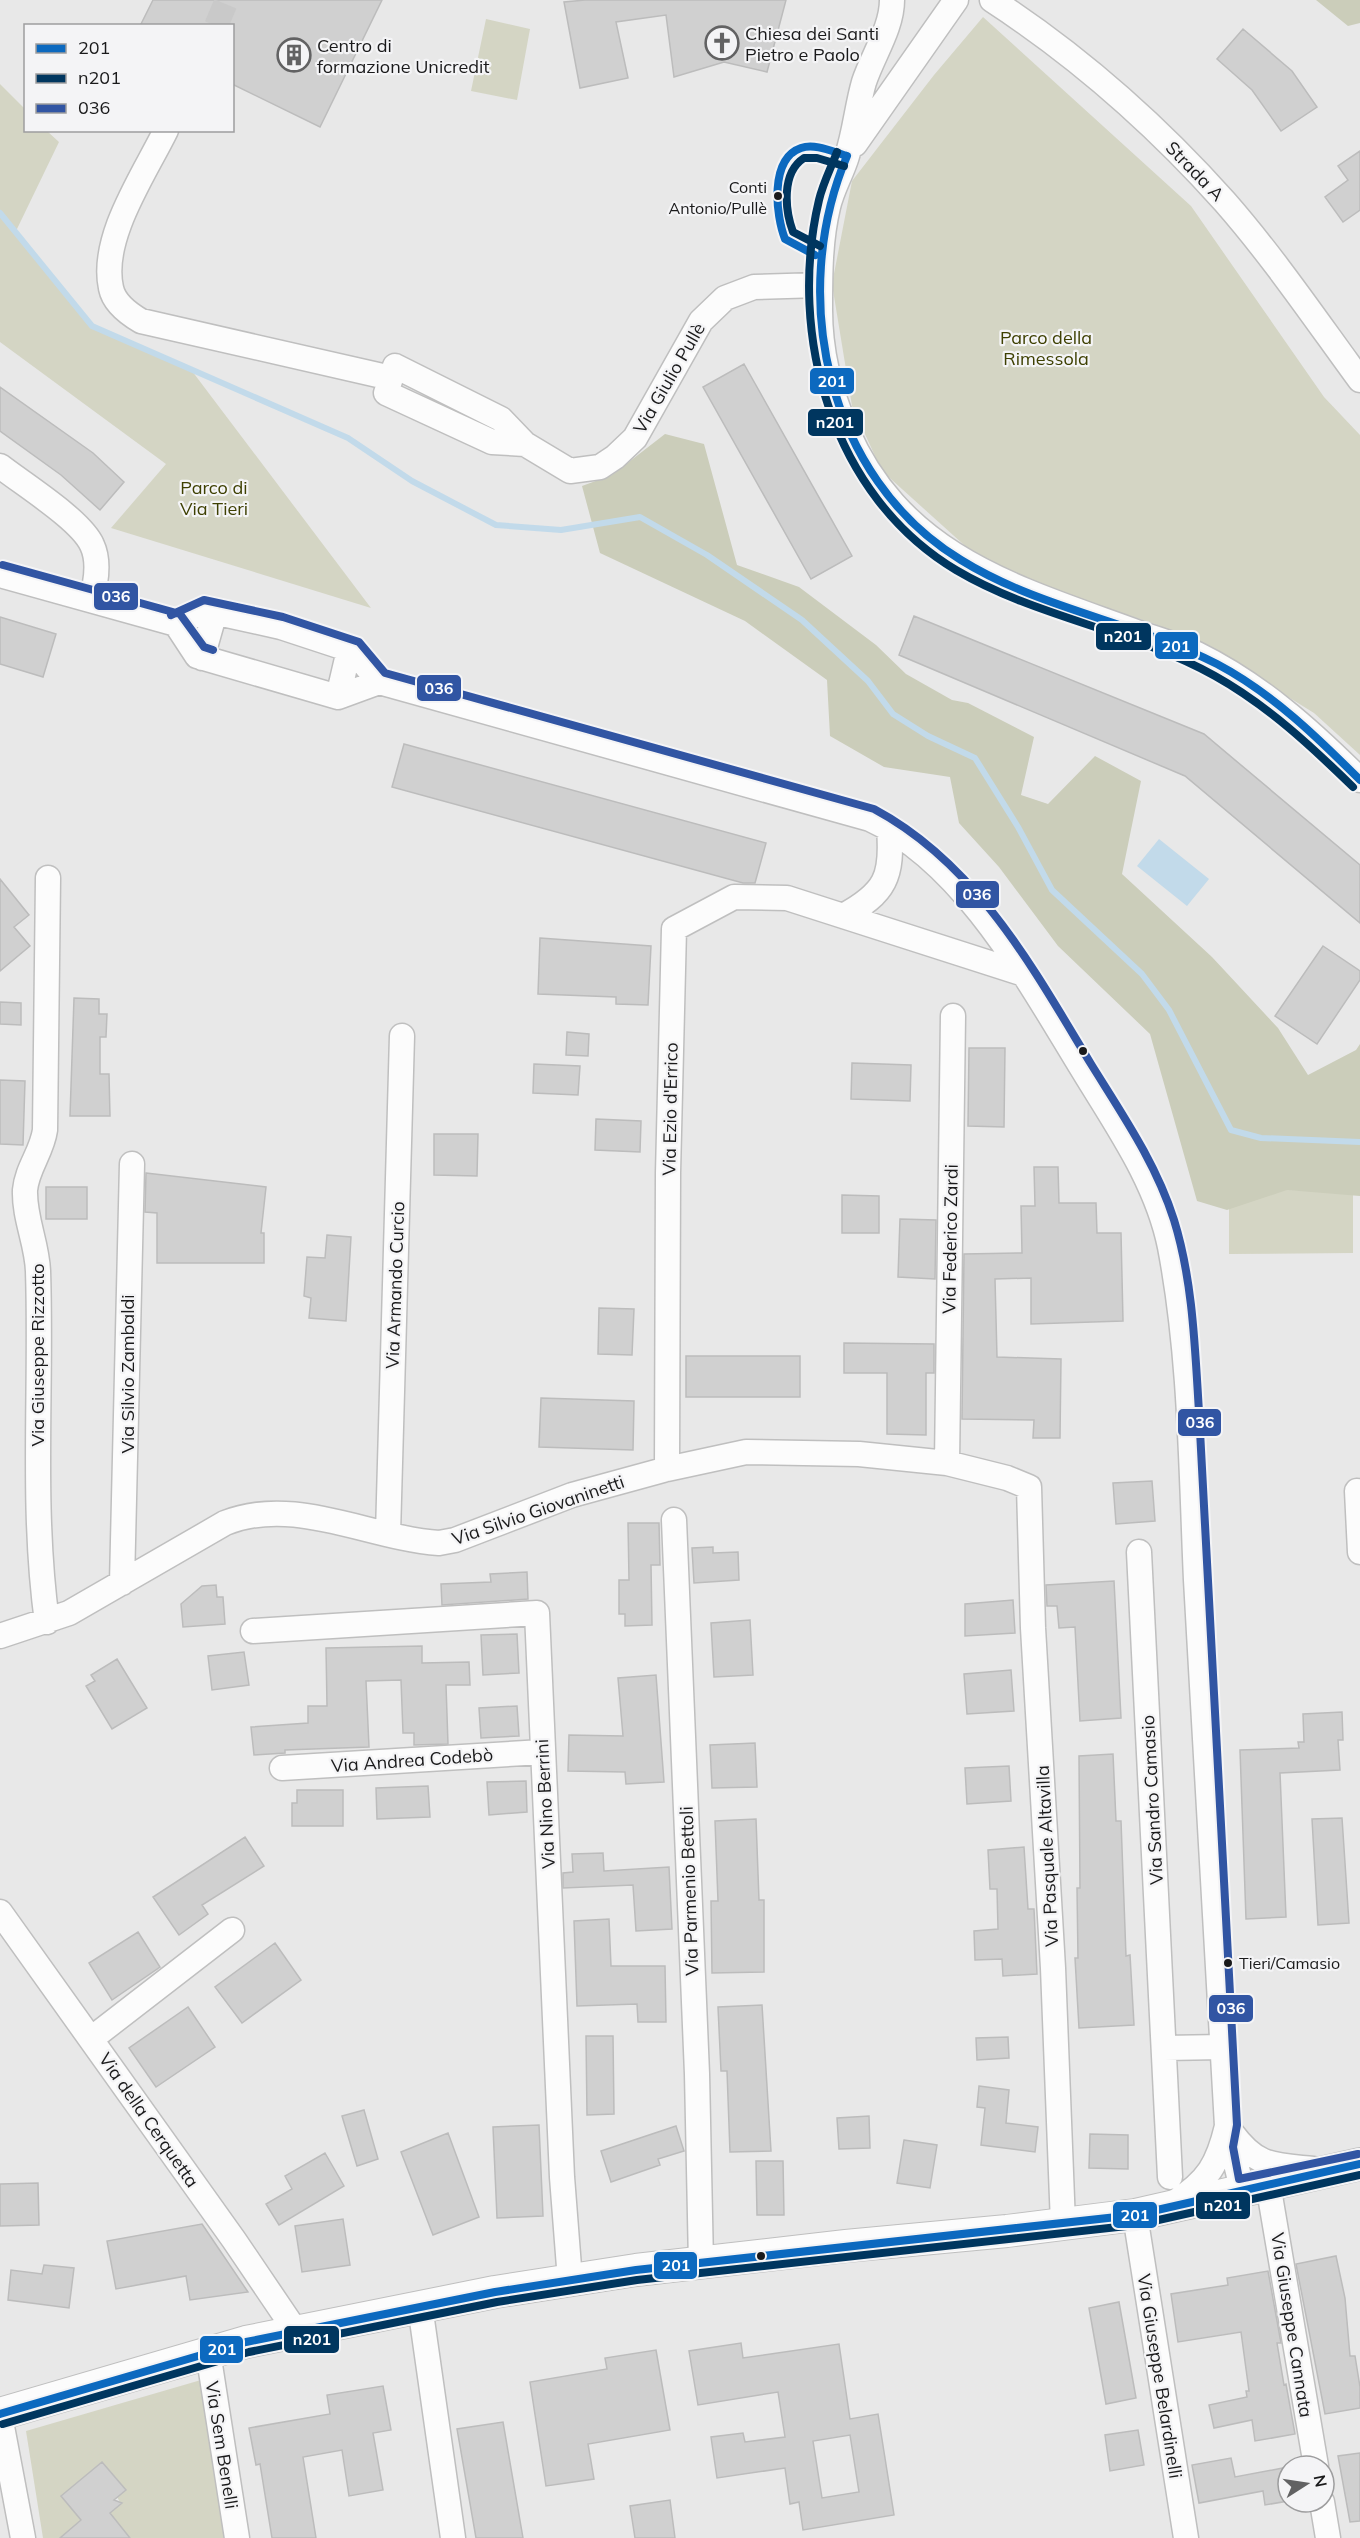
<svg xmlns="http://www.w3.org/2000/svg" width="1360" height="2538" viewBox="0 0 1360 2538" font-family="Mulish,sans-serif">
	<style>
		.green { fill: #d4d5c4 }
		.forest { fill: #cbcdba }
		.water { fill: #c2daea }
		.lines { fill: none; stroke-linecap: round; stroke-linejoin: round }
		.stream { stroke: #c2daea; stroke-width: 6 }
		.building { fill: #d0d0d0; stroke: #bcbcbc; stroke-width: 1.5; fill-rule: evenodd }
		.minor-tunnel { stroke: #c9c9c9; stroke-width: 24; stroke-dasharray: 24 12; stroke-linecap: butt }
		.minor-casing { stroke: #bfbfbf; stroke-width: 27 }
		.major-casing { stroke: #bfbfbf; stroke-width: 34 }
		.minor { stroke: #fcfcfc; stroke-width: 24 }
		.major { stroke: #fcfcfc; stroke-width: 32 }
		.bus-1-casing { stroke: #f4f4f6; stroke-width: 12 }
		.bus-2-casing { stroke: #f4f4f6; stroke-width: 12 }
		.bus-3-casing { stroke: #f4f4f6; stroke-width: 12 }
		.bus-1 { stroke: #0c69bf; stroke-width: 8 }
		.bus-2 { stroke: #00365f; stroke-width: 8 }
		.bus-3 { stroke: #3155a3; stroke-width: 8 }
		.bus-dot { fill: #1a1a1b; stroke: #f4f4f6; stroke-width: 2 }
		.labels { text-anchor: middle; dominant-baseline: central; stroke-width: 4.5; stroke-linejoin: round; paint-order: stroke }
		.bus-label { font-size: 16px; fill: #1a1a1b; stroke: #f4f4f6; text-anchor: end }
		.poi-label { font-size: 18px; fill: #1a1a1b; stroke: #f4f4f6; text-anchor: start }
		.street-label { font-size: 18px; fill: #1a1a1b; stroke: #f4f4f6 }
		.park-label { font-size: 18px; fill: #3e4002; stroke: #f4f4f6 }
		.line-badge { stroke: #f4f4f6; stroke-width: 2 }
		.badge-label { font-size: 16px; text-anchor: middle; font-weight: bold; fill: #fff }
	</style>
	<rect width="100%" height="100%" fill="#e8e8e8"/>
	<path class="green" d="M983 17 1191 206 1324 397 1360 435V755L1314 713 1207 647 1155 624 994 572 882 471 852 406 832 284 852 181 934 75Z
		M486 19 530 29 517 100 471 91Z
		M0 84 25 109 26 130 47 131 59 142 16 231 92 326 189 367 371 608 111 528 166 464 0 342Z
		M1229 1189 1353 1191V1253L1229 1254Z
		M201 2380 226 2538H130L110 2513 121 2504 117 2497 126 2490 102 2462 62 2496 81 2520 63 2538H43L26 2431Z"/>
	<path class="forest" d="M1316 0H1360V23L1348 26Z
		M665 434 704 444 737 565 799 587 876 645 906 674 952 700 968 703 1034 737 1021 795 1048 804 1095 756 1141 781 1122 874 1212 957 1278 1028 1308 1075 1356 1050 1360 1044V1196L1287 1190 1227 1210 1197 1201 1150 1034 1058 946 999 867 959 823 950 777 884 767 830 736 827 680 745 621 600 553 582 486 612 475Z"/>
	<path class="water" d="M1159 839 1209 879 1187 906 1137 866Z"/>
	<g class="lines">
		<path class="stream" d="M0 213 92 326 348 438 412 481 496 525 561 530 640 517 707 555 802 620 868 681 893 714 928 736 975 758 1018 827 1052 890 1142 974 1169 1010 1231 1130 1261 1138 1360 1142"/>
	</g>
	<path class="building" d="M153 0H382L320 127 232 84V26H140Z
		M585 0H786L767 72 724 62 674 77 666 15 616 22 628 78 580 88 564 2Z
		M1243 29 1292 71 1317 107 1281 131 1252 90 1217 59Z
		M1360 151V210L1343 222 1325 197 1348 180 1338 166Z
		M744 364 852 556 811 579 703 387Z
		M0 387 93 453 124 482 100 510 61 475 0 431Z
		M914 616 1204 734 1360 865V923L1185 776 899 655Z
		M0 617 56 634 43 677 0 664Z
		M404 744 766 843 755 883H743L392 787Z
		M0 879 29 915 14 927 30 946 0 971Z
		M540 938 651 946 648 1005 616 1004V997L538 994Z
		M1323 946 1360 971V980L1317 1044 1275 1016Z
		M74 998 99 999V1014H107L106 1037H100V1074H109L110 1116H70Z
		M0 1002 21 1003V1025L0 1024Z
		M567 1032 589 1034 588 1056 566 1055Z
		M969 1048H1005L1004 1127 968 1126Z
		M852 1063 911 1065 910 1101 851 1099Z
		M534 1064 580 1066 578 1095 533 1093Z
		M0 1080 25 1081 23 1145 0 1144Z
		M596 1119 641 1121 640 1152 595 1150Z
		M434 1134H478L477 1176 434 1175Z
		M1034 1167H1058L1059 1203H1096L1097 1233H1121L1123 1321 1031 1324V1278L995 1279 997 1357 1061 1359 1060 1438H1033L1034 1420 962 1419 964 1254 1022 1253 1021 1206H1035Z
		M146 1173 266 1187 261 1233H264V1263H157V1213L145 1212Z
		M46 1187H87V1219H46Z
		M842 1195 879 1196V1233H842Z
		M900 1219 936 1220 935 1279 898 1277Z
		M327 1235 351 1237 346 1321 309 1318 311 1298 304 1296 307 1257 325 1258Z
		M599 1308 634 1309 632 1355 598 1354Z
		M844 1343 934 1344V1373H926V1435L887 1434V1373H844Z
		M686 1356H800V1397H686Z
		M541 1398 634 1401 633 1450 539 1447Z
		M1152 1481 1155 1521 1116 1524 1113 1483Z
		M628 1523H659L660 1565H651L652 1625 625 1626V1614H619V1580H629Z
		M713 1547V1553L738 1552 739 1580 694 1583 692 1548Z
		M527 1572 528 1599 442 1605 441 1584 491 1582 490 1574Z
		M1114 1581 1121 1718 1080 1721 1075 1627 1059 1628 1057 1606H1047L1046 1585Z
		M216 1585 217 1597H223L225 1624 183 1627 181 1604 202 1586Z
		M1013 1600 1015 1633 965 1636V1604Z
		M750 1620 753 1675 714 1677 711 1623Z
		M517 1634 519 1673 483 1675 481 1635Z
		M422 1646V1663L469 1662 470 1685H446L448 1744 414 1745V1733H403L401 1680 366 1681 369 1747 285 1750V1753L254 1755 251 1727 308 1723V1706H327L326 1648Z
		M244 1652 249 1685 212 1690 208 1656Z
		M117 1659 147 1708 112 1729 86 1686 95 1681 91 1675Z
		M1011 1670 1014 1711 967 1714 964 1674Z
		M656 1675 664 1782 626 1784 625 1772 568 1771 569 1735 623 1736 618 1678Z
		M517 1706 519 1736 481 1738 479 1708Z
		M1342 1712 1343 1740H1338L1340 1770 1280 1773 1286 1917 1246 1919 1240 1750 1299 1748 1298 1742H1304L1303 1714Z
		M755 1743 757 1787 712 1788 710 1745Z
		M1113 1754 1116 1821H1121L1126 1956 1130 1955 1134 2025 1079 2028 1075 1958H1078L1077 1888H1080L1079 1756Z
		M1009 1766 1011 1801 967 1804 965 1768Z
		M526 1781 527 1812 489 1815 487 1782Z
		M428 1786 430 1817 377 1819 376 1788Z
		M297 1790H343V1826H292V1803H297Z
		M1342 1818 1349 1923 1318 1925 1312 1819Z
		M756 1819 759 1900H764V1972L712 1973 711 1901H718L715 1821Z
		M245 1837 264 1866 202 1905 208 1914 179 1935 153 1897Z
		M1024 1847 1028 1909H1034L1037 1974 1003 1976 1002 1959 975 1960 974 1931 998 1929 997 1889H990L988 1850Z
		M603 1853 604 1871 669 1867 672 1929 636 1931 633 1885 563 1888V1873L573 1872 572 1854Z
		M609 1919 611 1966H665L666 2022H638L637 2004 577 2006 574 1921Z
		M138 1932 160 1967 112 2000 89 1963Z
		M275 1943 301 1980 242 2023 215 1987Z
		M762 2005 771 2151 730 2152 727 2071H721L718 2007Z
		M188 2007 215 2047 156 2087 129 2048Z
		M586 2036H613L614 2114 587 2115Z
		M1008 2037 1009 2058 977 2060 976 2038Z
		M979 2086 1009 2090 1006 2123 1038 2127 1035 2152 981 2145 985 2108 977 2107Z
		M364 2110 378 2159 357 2166 342 2116Z
		M869 2116 870 2148 839 2149 837 2118Z
		M539 2125 543 2216 497 2218 493 2127Z
		M676 2126 684 2151 658 2159 660 2165 611 2182 601 2151Z
		M448 2133 479 2217 433 2235 401 2152Z
		M1090 2134 1128 2135V2169L1089 2168Z
		M904 2140 937 2145 930 2188 897 2183Z
		M325 2153 344 2186 279 2225 266 2204 292 2189 285 2176Z
		M756 2161H783L784 2215H757Z
		M38 2183 39 2225 0 2226V2184Z
		M343 2219 350 2265 302 2272 295 2226Z
		M202 2224 248 2292 190 2300 186 2276 116 2289 107 2241Z
		M1336 2256 1345 2298 1350 2356H1355L1360 2387V2408L1325 2414 1296 2264Z
		M44 2265 74 2268 69 2308 8 2300 11 2270 42 2274Z
		M1268 2271 1281 2343H1277L1284 2385 1286 2384 1295 2434 1255 2441 1252 2420 1214 2428 1209 2405 1247 2397 1246 2391H1249L1241 2332 1178 2342 1171 2294 1228 2285 1227 2278Z
		M1119 2302 1136 2398 1106 2404 1089 2308Z
		M741 2343 743 2358 839 2344 850 2419 878 2414 894 2515 803 2530 799 2502 790 2504 785 2468 717 2478 711 2437 743 2433 745 2442 785 2437 778 2392 698 2405 689 2351ZM850 2435 859 2492 822 2498 813 2441Z
		M656 2350 670 2430 588 2444 594 2479 546 2486 530 2382 607 2369 605 2358Z
		M383 2386 391 2430 373 2433 383 2490 349 2496 342 2450 303 2457 316 2538H272L260 2464 256 2465 249 2428 330 2414 327 2395Z
		M503 2422 523 2538H476L457 2429Z
		M1138 2430 1144 2465 1110 2471 1105 2435Z
		M1360 2453V2521L1350 2522 1338 2456Z
		M1231 2458 1235 2477 1288 2467V2501L1265 2505 1263 2491 1199 2503 1192 2465Z
		M102 2462 126 2490 114 2500 122 2503 110 2513 130 2538H60L81 2520 61 2496Z
		M670 2500 675 2538H635L630 2506Z"/>
	<g class="lines">
		<path class="minor-tunnel" d="M216 26 227 0"/>
		<g class="minor-casing">
			<path id="minor" d="M892 0C892 28 873 55 864 82 857 106 855 132 847 156 842 173 832 189 828 207 820 240 820 275 820 310 820 352 830 392 847 431 902 556 1013 587 1131 630 1153 638 1176 644 1197 654 1260 685 1311 731 1360 780
				M992 0C1078 56 1157 126 1225 202 1274 258 1316 320 1360 380
				M166 130C144 175 100 238 111 288 114 303 129 314 141 321L391 378
				M855 144 956 0
				M525 444 492 442 386 393 395 366 501 419 525 444 570 471 600 467 615 457 635 438 701 321 725 298 754 287 820 285
				M0 466C23 484 81 520 92 545 100 562 96 583 91 600
				M0 575 176 624 197 656 338 697 379 682
				M176 624 204 610 281 627 354 651 379 682 870 819C965 862 1030 984 1083 1070 1117 1126 1157 1182 1170 1247 1191 1357 1191 1469 1196 1580 1205 1762 1218 1944 1227 2126L1242 2189
				M202 658 215 612
				M338 697 349 650
				M843 916C886 893 893 876 889 829
				M947 1463 953 1016
				M667 1469 668 1173 674 929 734 897 787 898 1024 974
				M1357 1491 1360 1552
				M674 1520 697 2074 701 2263
				M388 1534 402 1036
				M1139 1552 1170 2177
				M122 1583 132 1164
				M47 1622C31 1505 42 1388 38 1271 37 1243 24 1218 25 1190 27 1168 42 1152 45 1130L48 878
				M253 1631 537 1613 562 2177 570 2280
				M0 1636 69 1613 225 1523C295 1495 368 1538 439 1543L455 1540 572 1495 667 1469 746 1452 859 1454 947 1463 1007 1478 1029 1487 1033 1628 1053 1968 1063 2224
				M282 1768 542 1752
				M0 1912 234 2240 295 2330
				M91 2039 232 1930
				M1164 2048 1223 2047
				M1232 2133C1257 2167 1273 2165 1313 2169
				M1268 2184 1316 2466
				M1175 2202C1208 2181 1218 2164 1227 2126
				M1135 2215 1186 2538
				M420 2306 453 2538
				M208 2352 237 2538
				M0 2416 23 2538
				M1322 2502 1328 2538"/>
		</g>
		<g class="major-casing">
			<path id="major" d="M0 2414 246 2342 495 2292 636 2270 846 2246 1007 2231 1135 2215 1360 2164"/>
		</g>
		<use href="#minor" class="minor"/>
		<use href="#major" class="major"/>
		<g class="bus-1-casing">
			<path id="bus-1" d="M847 156C788 295 826 478 961 560 1040 609 1135 622 1217 664 1272 693 1317 737 1360 780
				M815 255 785 239C776 216 769 159 801 148 815 143 833 152 847 156
				M0 2414 246 2342 495 2292 636 2270 1135 2215 1360 2164"/>
		</g>
		<g class="bus-2-casing">
			<path id="bus-2" d="M837 152C831 168 823 183 819 200 787 335 832 496 956 570 1037 618 1133 630 1215 676 1267 705 1311 746 1353 787
				M820 246 793 232C785 210 781 173 804 158H817L844 166
				M3 2424 249 2352 497 2302 637 2280 1136 2225 1360 2175"/>
		</g>
		<g class="bus-3-casing">
			<path id="bus-3" d="M3 565 180 614 204 647 213 650
				M171 615 204 600 283 617 359 642 385 673 874 809C977 864 1033 968 1091 1064 1122 1114 1156 1163 1174 1220 1193 1281 1195 1349 1199 1412L1237 2125 1233 2147 1239 2179 1358 2154"/>
		</g>
		<use href="#bus-1" class="bus-1"/>
		<use href="#bus-2" class="bus-2"/>
		<use href="#bus-3" class="bus-3"/>
	</g>
	<defs>
		<g id="church-ring" transform="scale(1.725)"><circle r="9.5" fill="#f4f4f6" stroke="#626263" stroke-width="1.5"/><path d="M-1.2-6h2.4v3.5h3.3v2.4h-3.3V6h-2.4V-.1h-3.3v-2.4h3.3Z" fill="#626263"/></g>
		<g id="building-ring" transform="scale(1.725)"><circle r="9.5" fill="#f4f4f6" stroke="#626263" stroke-width="1.5"/><path d="M-4-6H4V6H1V3H-1V6H-4ZM-2.5-4.3h1.7v1.8h-1.7ZM.8-4.3h1.7v1.8H.8ZM-2.5-1h1.7V.8h-1.7ZM.8-1h1.7V.8H.8Z" fill="#626263"/></g>
	</defs>
	<g fill-rule="evenodd">
		<use href="#church-ring" x="722" y="43"/>
		<use href="#building-ring" x="294" y="55"/>
	</g>
	<g class="bus-dot">
		<circle cx="778" cy="196" r="5"/>
		<circle cx="1083" cy="1051" r="5"/>
		<circle cx="1228" cy="1963" r="5"/>
		<circle cx="761" cy="2256" r="5"/>
	</g>
	<g class="labels">
		<g class="bus-label">
			<text x="767" y="187">Conti<tspan x="767" dy="21">Antonio/Pullè</tspan></text>
			<text x="1239" y="1963" text-anchor="start">Tieri/Camasio</text>
		</g>
		<g class="poi-label">
			<text x="745" y="33">Chiesa dei Santi<tspan x="745" dy="21">Pietro e Paolo</tspan></text>
			<text x="317" y="45">Centro di<tspan x="317" dy="21">formazione Unicredit</tspan></text>
		</g>
		<g class="street-label">
			<text transform="translate(1195 171) rotate(46)">Strada A</text>
			<text transform="translate(669 378) rotate(-60)">Via Giulio Pullè</text>
			<text transform="translate(670 1109) rotate(-89)">Via Ezio d'Errico</text>
			<text transform="translate(950 1239) rotate(-89)">Via Federico Zardi</text>
			<text transform="translate(395 1285) rotate(-88)">Via Armando Curcio</text>
			<text transform="translate(37 1355) rotate(-90)">Via Giuseppe Rizzotto</text>
			<text transform="translate(127 1374) rotate(-90)">Via Silvio Zambaldi</text>
			<text transform="translate(538 1510) rotate(-19)">Via Silvio Giovaninetti</text>
			<text transform="translate(412 1760) rotate(-4)">Via Andrea Codebò</text>
			<text transform="translate(1152 1800) rotate(-93)">Via Sandro Camasio</text>
			<text transform="translate(545 1804) rotate(-93)">Via Nino Berrini</text>
			<text transform="translate(1047 1856) rotate(-93)">Via Pasquale Altavilla</text>
			<text transform="translate(689 1891) rotate(-92)">Via Parmenio Bettoli</text>
			<text transform="translate(149 2120) rotate(55)">Via della Cerquetta</text>
			<text transform="translate(1292 2325) rotate(81)">Via Giuseppe Cannata</text>
			<text transform="translate(1160 2376) rotate(81)">Via Giuseppe Belardinelli</text>
			<text transform="translate(222 2445) rotate(81)">Via Sem Benelli</text>
		</g>
		<g class="park-label">
			<text x="1046" y="337">Parco della<tspan x="1046" dy="21">Rimessola</tspan></text>
			<text x="214" y="487">Parco di<tspan x="214" dy="21">Via Tieri</tspan></text>
		</g>
	</g>
	<g class="line-badge">
		<rect x="809" y="367" width="46" height="28" rx="6" fill="#0c69bf"/>
		<rect x="807" y="408" width="57" height="29" rx="6" fill="#00365f"/>
		<rect x="93" y="582" width="46" height="29" rx="6" fill="#3155a3"/>
		<rect x="1095" y="622" width="57" height="29" rx="6" fill="#00365f"/>
		<rect x="1154" y="631" width="45" height="29" rx="6" fill="#0c69bf"/>
		<rect x="416" y="674" width="46" height="28" rx="6" fill="#3155a3"/>
		<rect x="955" y="880" width="45" height="29" rx="6" fill="#3155a3"/>
		<rect x="1177" y="1408" width="45" height="29" rx="6" fill="#3155a3"/>
		<rect x="1208" y="1994" width="46" height="29" rx="6" fill="#3155a3"/>
		<rect x="1195" y="2191" width="56" height="29" rx="6" fill="#00365f"/>
		<rect x="1112" y="2201" width="46" height="28" rx="6" fill="#0c69bf"/>
		<rect x="653" y="2251" width="45" height="29" rx="6" fill="#0c69bf"/>
		<rect x="283" y="2325" width="57" height="29" rx="6" fill="#00365f"/>
		<rect x="199" y="2335" width="45" height="29" rx="6" fill="#0c69bf"/>
	</g>
	<g class="badge-label">
		<text x="832" y="387">201</text>
		<text x="835" y="428">n201</text>
		<text x="116" y="602">036</text>
		<text x="1123" y="642">n201</text>
		<text x="1176" y="652">201</text>
		<text x="439" y="694">036</text>
		<text x="977" y="900">036</text>
		<text x="1200" y="1428">036</text>
		<text x="1231" y="2014">036</text>
		<text x="1223" y="2211">n201</text>
		<text x="1135" y="2221">201</text>
		<text x="676" y="2271">201</text>
		<text x="312" y="2345">n201</text>
		<text x="222" y="2355">201</text>
	</g>
	<rect x="24" y="24" width="210" height="108" fill="#f4f4f6" stroke="#9d9d9e" stroke-width="1.5"/>
	<rect x="36" y="44" width="30" height="9" fill="#0c69bf" stroke="#9d9d9e" stroke-width="1.5"/>
	<text x="78" y="54" font-size="18" fill="#1a1a1b">201</text>
	<rect x="36" y="74" width="30" height="9" fill="#00365f" stroke="#9d9d9e" stroke-width="1.5"/>
	<text x="78" y="84" font-size="18" fill="#1a1a1b">n201</text>
	<rect x="36" y="104" width="30" height="9" fill="#3155a3" stroke="#9d9d9e" stroke-width="1.5"/>
	<text x="78" y="114" font-size="18" fill="#1a1a1b">036</text>
	<g transform="translate(1306 2484) rotate(78)"><circle r="28" fill="#f4f4f6" stroke="#9d9d9e" stroke-width="1.5"/>
	<path d="M0-4.5L10 22L0 15L-10 22Z" fill="#626263"/>
	<text y="-9" font-size="16" font-weight="bold" text-anchor="middle" fill="#1a1a1b">N</text>
	</g>
</svg>
